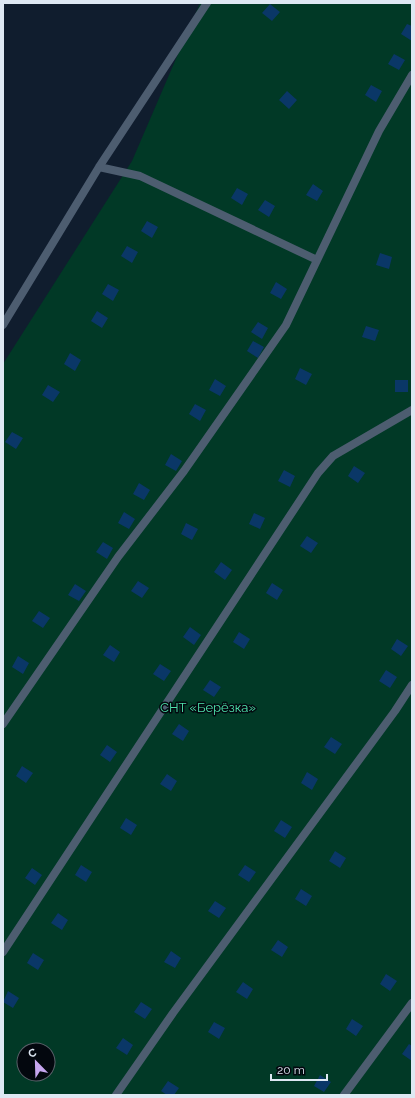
<svg xmlns="http://www.w3.org/2000/svg" width="415" height="1098" viewBox="0 0 415 1098" font-family="Raleway,sans-serif">
	<style>
		.green { fill: #013926; fill-rule: evenodd }
		.building { fill: #0a3767 }
		.lines { fill: none; stroke-linecap: round; stroke-linejoin: round }
		.service { stroke: #4d5d70; stroke-width: 8 }
		.labels { text-anchor: middle; dominant-baseline: central; stroke-width: 3; stroke-linejoin: round; paint-order: stroke }
		.park-label { font-size: 13px; fill: #4ee3ac; stroke: #03070e }
	</style>
	<rect width="100%" height="100%" fill="#101d2e"/>
	<path class="green" d="M200 3H412V1095H3V364L132 161ZM24 1050H48V1074H24Z"/>
	<path class="building" d="M270 4 280 12 272 21 262 13Z
		M407 24 412 26V41L401 34Z
		M394 54 405 60 399 70 388 64Z
		M371 85 382 91 376 102 365 95Z
		M287 91 297 100 289 109 279 100Z
		M313 184 323 191 317 201 306 195Z
		M237 188 248 194 242 205 231 198Z
		M265 200 275 206 269 217 258 210Z
		M147 221 158 227 152 238 141 231Z
		M127 246 138 252 132 263 121 256Z
		M380 253 392 257 389 269 376 265Z
		M276 282 287 289 281 299 270 293Z
		M108 284 119 290 113 301 102 294Z
		M97 311 108 318 102 328 91 321Z
		M258 322 268 328 262 339 251 332Z
		M366 326 379 330 375 341 362 337Z
		M253 341 264 347 258 358 247 351Z
		M70 353 81 360 75 371 64 364Z
		M300 368 312 374 306 385 295 379Z
		M215 379 226 386 220 396 209 390Z
		M395 380H408V392H395Z
		M48 385 60 392 53 402 42 395Z
		M195 404 206 410 200 421 189 414Z
		M12 432 23 438 16 449 5 442Z
		M171 454 182 461 176 471 165 465Z
		M354 466 365 473 358 483 348 476Z
		M284 470 295 476 290 487 278 481Z
		M139 483 150 490 144 500 133 494Z
		M124 512 135 519 129 529 118 523Z
		M254 513 265 518 260 529 249 524Z
		M186 523 198 529 192 540 181 534Z
		M307 536 318 543 311 553 300 546Z
		M103 542 113 548 107 559 96 552Z
		M221 562 232 570 225 580 214 572Z
		M138 581 149 588 142 598 131 591Z
		M272 583 283 590 277 600 266 593Z
		M75 584 86 591 79 601 68 595Z
		M39 611 50 618 43 628 32 621Z
		M190 627 201 635 194 645 183 637Z
		M239 632 250 639 244 649 233 642Z
		M397 639 408 646 401 656 391 649Z
		M110 645 120 652 114 662 103 655Z
		M18 656 29 663 23 674 12 667Z
		M160 664 171 671 164 681 153 674Z
		M386 670 397 677 390 688 379 681Z
		M210 680 221 687 214 697 203 690Z
		M179 724 189 731 183 741 172 734Z
		M331 737 342 744 335 754 324 747Z
		M107 745 117 752 110 762 100 755Z
		M22 766 33 773 26 783 16 776Z
		M307 772 318 779 312 790 301 783Z
		M167 774 177 781 171 791 160 784Z
		M126 818 137 825 131 835 120 828Z
		M281 820 292 827 285 838 274 831Z
		M335 851 346 858 340 868 329 861Z
		M81 865 92 872 86 882 75 875Z
		M245 865 256 872 249 882 238 875Z
		M32 868 42 875 35 885 25 878Z
		M301 889 312 896 306 906 295 899Z
		M215 901 226 908 219 918 208 911Z
		M58 913 68 920 62 930 51 923Z
		M278 940 288 947 282 957 271 950Z
		M171 951 181 958 175 968 164 962Z
		M33 953 44 960 38 970 27 963Z
		M386 974 397 981 390 991 380 984Z
		M243 982 253 989 247 999 236 992Z
		M8 991 19 998 13 1008 3 1002Z
		M141 1002 152 1009 145 1019 134 1012Z
		M352 1019 363 1026 356 1036 346 1029Z
		M214 1022 225 1028 219 1039 208 1032Z
		M123 1038 133 1045 127 1055 116 1048Z
		M409 1044 412 1046V1061L402 1054Z
		M320 1075 331 1082 324 1092 314 1086Z
		M168 1081 179 1088 174 1095H167L161 1091Z"/>
	<g class="lines">
		<path class="service" d="M99 167 140 176 317 260
			M3 325 99 167 207 3
			M3 724 118 557 184 471 286 325 379 131 412 75
			M3 952 318 473 333 456 412 410
			M116 1095 173 1013 395 711 412 685
			M344 1095 412 1003"/>
	</g>
	<g class="labels">
		<g class="park-label">
			<text x="208" y="707">СНТ «Берёзка»</text>
		</g>
	</g>
	<rect width="415" height="1098" fill="none" stroke="#dee8f3" stroke-width="8"/>
	<g transform="translate(36 1062) rotate(337)"><circle r="19" fill="#03070e" stroke="#5b616a"/>
	<path d="M0-3L7 15L0 10L-7 15Z" fill="#c7a6ef"/>
	<text y="-6" font-size="11" font-weight="bold" text-anchor="middle" fill="#dee8f3">С</text>
	</g>
	<path d="M271 1074v6h56v-6" fill="none" stroke="#dee8f3" stroke-width="2"/>
	<text x="277" y="1074" font-size="12" fill="#dee8f3" stroke="#03070e" stroke-width="3" paint-order="stroke">20 m</text>
</svg>
